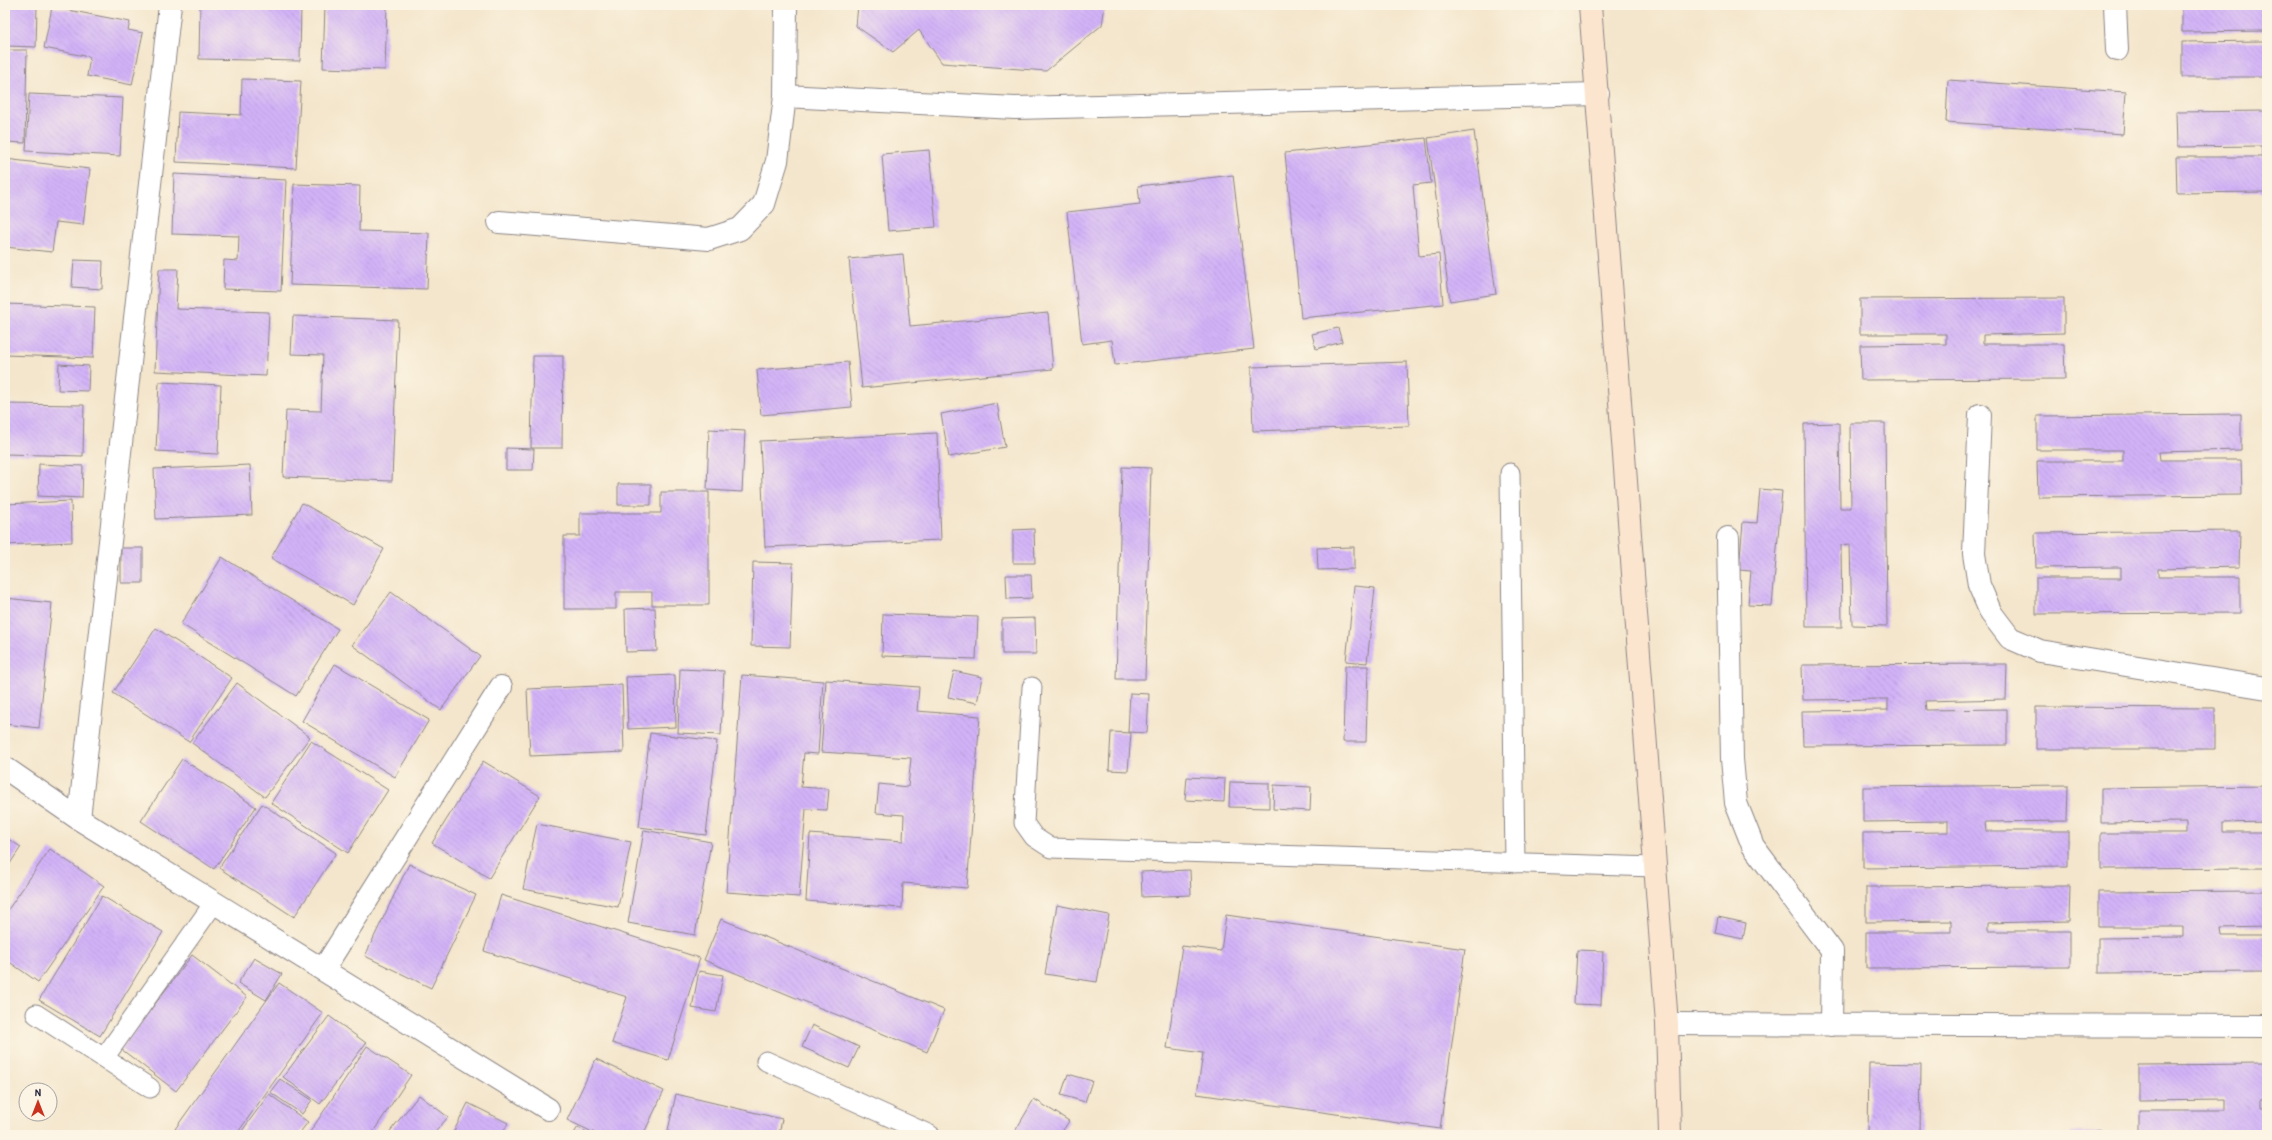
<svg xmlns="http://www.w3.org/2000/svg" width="2272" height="1140" viewBox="0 0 2272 1140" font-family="'Patrick Hand',sans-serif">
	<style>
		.building { fill: url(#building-back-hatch) }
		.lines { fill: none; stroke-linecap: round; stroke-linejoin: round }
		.lane-casing { stroke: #8b8484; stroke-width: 21 }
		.street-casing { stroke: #8b8484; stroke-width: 24 }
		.secondary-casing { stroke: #8b8484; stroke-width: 24 }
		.lane { stroke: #fff; stroke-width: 19 }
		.street { stroke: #fff; stroke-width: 22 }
		.secondary { stroke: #fbe5cf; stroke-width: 22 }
	</style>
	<defs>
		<pattern id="building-back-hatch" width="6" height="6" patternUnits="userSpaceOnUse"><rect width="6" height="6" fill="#d2b2f8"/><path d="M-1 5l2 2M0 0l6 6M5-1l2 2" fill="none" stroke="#b499d6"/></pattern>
	</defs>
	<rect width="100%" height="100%" fill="#fcf5e5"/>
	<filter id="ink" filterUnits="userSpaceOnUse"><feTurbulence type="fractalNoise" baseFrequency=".025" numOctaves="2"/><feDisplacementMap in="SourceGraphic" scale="8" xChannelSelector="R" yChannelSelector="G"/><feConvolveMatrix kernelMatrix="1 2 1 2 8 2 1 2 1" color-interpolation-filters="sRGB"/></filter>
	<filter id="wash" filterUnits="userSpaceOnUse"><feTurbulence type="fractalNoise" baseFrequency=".012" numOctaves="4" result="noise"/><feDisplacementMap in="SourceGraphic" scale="16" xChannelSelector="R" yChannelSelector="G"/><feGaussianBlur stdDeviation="0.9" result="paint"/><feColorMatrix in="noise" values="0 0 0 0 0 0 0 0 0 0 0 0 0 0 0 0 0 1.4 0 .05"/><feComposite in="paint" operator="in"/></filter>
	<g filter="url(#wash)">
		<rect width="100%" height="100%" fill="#f4e6cc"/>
		<g id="blocks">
			<path class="building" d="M5 5H37L36 47 5 46Z
				M200 5H301L300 61 199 59Z
				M325 5H387L385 70 323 68Z
				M858 5H1105L1102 25 1046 71 942 63 919 30 893 52 856 26Z
				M2182 5H2267V31L2182 32Z
				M52 7 130 22 128 30 143 33 132 85 87 76 90 57 44 48Z
				M2267 41V77H2182V42Z
				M5 50H27L25 143 5 142Z
				M242 79 301 81 296 168 176 162 178 112 241 115Z
				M1948 80 2126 92 2123 134 1946 122Z
				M29 94 123 98 120 156 26 151Z
				M2267 111V192L2177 193 2176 157H2262V146L2177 147 2176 112Z
				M1474 131 1496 294 1450 301 1428 138Z
				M1426 138 1431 183 1413 185 1419 256 1439 254 1443 304 1301 318 1285 153Z
				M929 150 936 227 888 231 882 154Z
				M5 159 90 169 83 225 56 222 52 252 5 247Z
				M174 174 286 180 281 291 223 289 224 260 238 261 239 236 172 234Z
				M1233 175 1254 349 1115 365 1112 340 1082 344 1067 212 1140 204 1138 186Z
				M294 184 360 186 359 231 429 233 427 289 290 285Z
				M903 254 910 326 1048 313 1053 369 862 388 849 259Z
				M74 260 103 261 102 289 72 287Z
				M159 269H178L176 309 269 312 266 376 155 371Z
				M2064 298V333L1983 335V344H2064L2065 379 1861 380 1860 345 1946 344V334H1860V299Z
				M5 304 95 307 93 358 5 355Z
				M293 316 398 320 392 481 283 477 286 410 321 411 323 355 291 354Z
				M1338 328 1342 342 1316 349 1312 334Z
				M533 356H563L562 448H531Z
				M848 362 852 407 761 415 757 370Z
				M1407 362 1409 426 1253 431 1251 367Z
				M59 364 89 366 88 391 58 390Z
				M159 382 221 385 218 454 156 451Z
				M997 403 1005 447 949 457 941 414Z
				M5 404 84 405 83 456 5 454Z
				M2241 414V450L2159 452 2160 460H2241L2242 495 2038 497 2037 461H2123V450H2037V416Z
				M1839 423 1840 508H1851L1850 423H1885L1887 626 1852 625 1850 544 1841 545 1842 627H1806L1804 424Z
				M709 429 745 431 742 492 707 490Z
				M937 433 941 540 765 547 760 441Z
				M506 448 534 449 533 470H506Z
				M39 464 83 466 82 498 38 496Z
				M250 465 252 515 156 519 154 469Z
				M1122 467 1151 468 1145 679H1116Z
				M618 484H651V505H618Z
				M1760 489 1782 491 1772 606 1748 605 1751 571 1739 570 1743 522 1757 523Z
				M661 492H709V605H652V592H616V609H564V536H580V513H661Z
				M71 501 72 542 5 545V504Z
				M302 503 384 549 353 605 271 558Z
				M1034 529 1035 563H1013V530Z
				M2240 531 2239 567 2158 569V577H2240V613L2036 614V578H2121V567L2036 568 2035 533Z
				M1354 547V569L1318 570 1317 548Z
				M121 548H143V583H121Z
				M222 557 338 629 296 696 181 624Z
				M753 562 793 563 790 647 751 646Z
				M1006 575H1031L1032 598 1007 599Z
				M1354 586 1375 588 1367 663 1346 661Z
				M391 592 480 656 441 710 352 645Z
				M5 598 52 603 39 728 5 724Z
				M655 608 657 651 626 652 625 609Z
				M883 614 978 617 976 659 882 656Z
				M1035 618 1036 654H1002V619Z
				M156 628 232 678 189 742 113 693Z
				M335 664 429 720 395 777 302 721Z
				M2007 664 2006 699 1925 701 1926 710 2007 709V745L1803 746 1802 711 1888 710V699L1803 700 1802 665Z
				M1345 666H1368L1366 742H1343Z
				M680 669 724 671 721 735 678 733Z
				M954 671 982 677 977 703 948 697Z
				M675 675 676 727 628 729 626 677Z
				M742 675 823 681 818 754 804 753 801 787 829 789 827 810 806 809 799 897 726 892Z
				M826 680 919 687 917 711 980 716 967 888 903 883 902 908 806 901 810 834 903 841 904 815 876 813 879 784 908 787 911 758 821 752Z
				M237 683 310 737 265 797 192 743Z
				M622 685 624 752 530 756 527 689Z
				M1130 693 1149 694 1147 733 1128 732Z
				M2036 707 2215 708V749H2036Z
				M1111 732 1131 733 1128 771 1109 770Z
				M650 733 717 741 706 835 639 827Z
				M311 741 388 790 348 853 271 803Z
				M182 759 256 807 214 869 141 821Z
				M483 761 540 796 489 878 432 843Z
				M1187 777 1225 779 1224 802 1185 800Z
				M1230 782 1269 783V808L1229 807Z
				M1274 785 1311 787 1310 811 1273 809Z
				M2068 785 2067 821 1985 822 1986 831H2068V866L1863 868V833L1948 832V821L1863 822V787Z
				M2267 786V822L2223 823V832H2267V868L2101 869V833H2186V822L2101 823V788Z
				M262 804 336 853 294 917 219 868Z
				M537 824 631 842 618 907 523 889Z
				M644 830 711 842 695 935 628 923Z
				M5 837 21 847 5 871Z
				M50 849 104 886 38 982 5 959V914Z
				M409 864 476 895 431 988 365 956Z
				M1190 870 1191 895 1142 897 1141 872Z
				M2070 886 2069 921 1988 923V931H2070V967L1866 968V932H1951V921L1866 922V887Z
				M2267 891V927L2220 928 2221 936H2267V972L2098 973V938L2183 937V927H2098V892Z
				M501 895 700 958 668 1060 612 1043 627 997 484 951Z
				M102 896 163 932 100 1036 39 1000Z
				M1057 905 1109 915 1097 982 1045 974Z
				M1226 915 1465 949 1440 1129 1197 1094 1203 1053 1167 1048 1182 946 1221 951Z
				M1718 917 1746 923 1743 939 1715 933Z
				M721 919 944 1010 927 1052 704 960Z
				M1577 950 1603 951 1601 1005 1574 1004Z
				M192 955 247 997 176 1091 121 1049Z
				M254 958 282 974 266 1000 238 983Z
				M699 971 723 975 716 1012 692 1008Z
				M279 983 323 1013 236 1135H184L175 1129Z
				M329 1016 366 1043 320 1104 283 1077Z
				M812 1025 859 1047 849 1068 802 1047Z
				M367 1046 411 1075 371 1135H308Z
				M596 1059 664 1091 643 1135H599L567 1120Z
				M1869 1063 1921 1064 1920 1135H1868Z
				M2267 1064V1100H2261V1109H2267V1135H2139V1110H2224V1099L2139 1100V1065Z
				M1068 1074 1092 1081 1085 1102 1061 1095Z
				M280 1079 312 1100 302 1114 270 1092Z
				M269 1094 308 1122 298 1135H239Z
				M676 1094 782 1119 779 1135H667Z
				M419 1095 448 1117 433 1135H387Z
				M1034 1099 1069 1121 1060 1135H1018L1014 1133Z
				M468 1103 508 1123 502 1135H452Z
				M578 1127 589 1135H573Z
				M2072 1132 2102 1133V1135H2071Z"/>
		</g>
	</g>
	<g filter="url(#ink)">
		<use href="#blocks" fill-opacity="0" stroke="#8b8484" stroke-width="1"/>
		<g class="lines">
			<g class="lane-casing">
				<path id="lane" d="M1510 473 1515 863
					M1032 687 1024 823 1034 837 1051 848 1655 867
					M36 1014 150 1088
					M104 1058 214 903
					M766 1061 930 1135"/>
			</g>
			<g class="street-casing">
				<path id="street" d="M2115 5 2117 50
					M785 96 1015 108 1598 94
					M499 222 709 239 740 229 764 204 777 161 785 96 786 5
					M1980 415 1974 554 1979 585 1991 613 2010 638 2040 651 2267 688
					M1728 538 1732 759 1736 803 1753 846 1832 951 1831 1025
					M5 768 79 819 548 1109
					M79 819 170 5
					M323 970 501 687
					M1667 1024 2267 1026"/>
			</g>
			<g class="secondary-casing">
				<path id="secondary" d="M1590 5 1667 1024 1670 1135"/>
			</g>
			<use href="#lane" class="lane"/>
			<use href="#street" class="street"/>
			<use href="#secondary" class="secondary"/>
		</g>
	</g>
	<rect width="2272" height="1140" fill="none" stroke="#fcf5e5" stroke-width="20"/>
	<g transform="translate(38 1102)"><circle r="19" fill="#fcf5e5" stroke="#a5a1a1"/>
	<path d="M0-3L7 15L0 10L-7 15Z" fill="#c8321e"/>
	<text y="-6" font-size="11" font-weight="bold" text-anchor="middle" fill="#22223b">N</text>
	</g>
</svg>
